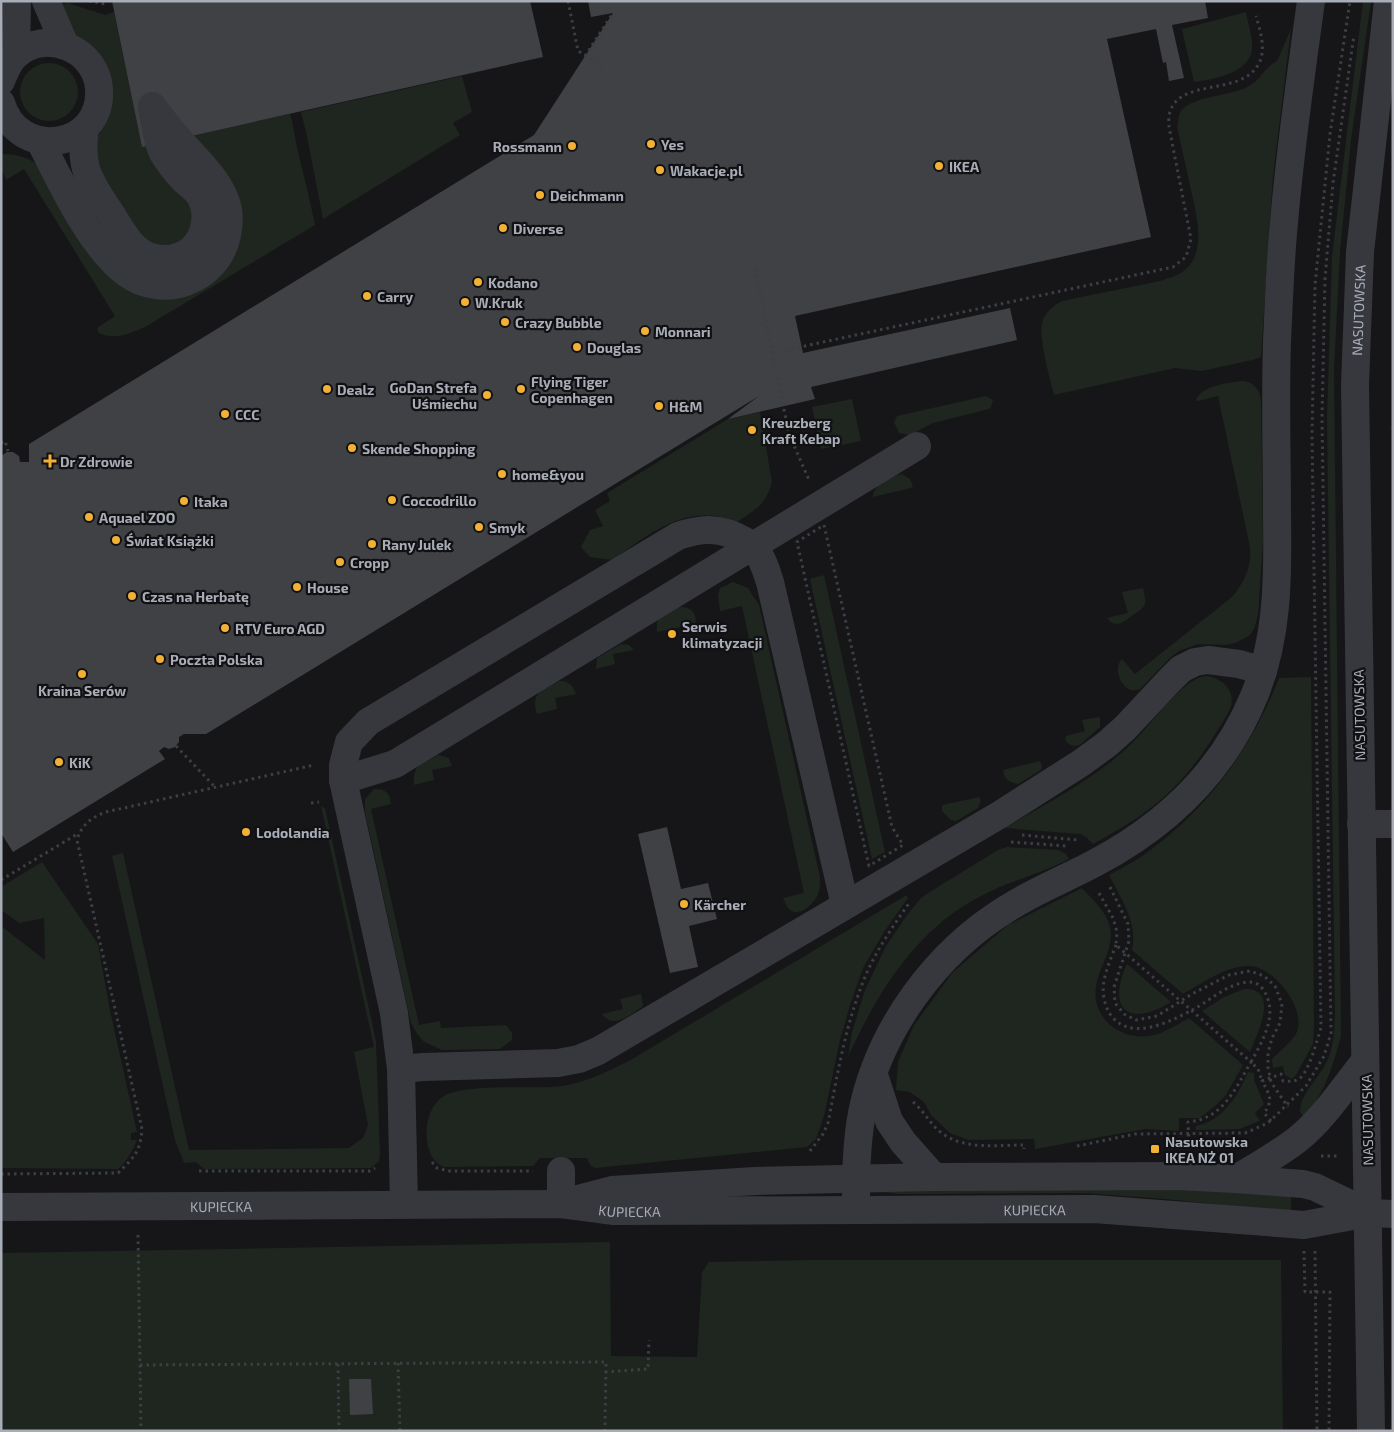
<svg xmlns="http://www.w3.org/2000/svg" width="1394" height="1432" viewBox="0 0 1394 1432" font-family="'Exo 2',sans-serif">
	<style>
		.green { fill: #1e261f }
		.building { fill: #404145 }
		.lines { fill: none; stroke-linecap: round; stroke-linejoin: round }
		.path { stroke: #3d3f44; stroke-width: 3; stroke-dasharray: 2.5 4; stroke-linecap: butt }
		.minor { stroke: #37383d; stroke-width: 28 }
		.poi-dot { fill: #f2b134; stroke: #111113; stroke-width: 2 }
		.labels { text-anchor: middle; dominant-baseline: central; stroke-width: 4.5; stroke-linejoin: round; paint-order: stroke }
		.poi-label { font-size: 14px; font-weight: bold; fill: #a8adb8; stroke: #111113; text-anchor: start }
		.street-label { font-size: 14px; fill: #a8adb8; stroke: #111113 }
	</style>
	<rect width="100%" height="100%" fill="#161618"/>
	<path class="green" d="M1363 1H1371L1351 140 1340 252 1334 369 1341 1036C1333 1065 1325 1094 1304 1117L1300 1112C1300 1094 1317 1080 1325 1065 1334 1049 1334 1032 1335 1015L1327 418 1332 256Z
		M68 3 105 15 114 12 142 146H147L185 195 195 213 187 243 149 249 95 168 96 140 107 119 111 105V78L105 61 90 45 73 34 54 6Z
		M1246 12C1248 24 1253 38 1252 50 1249 73 1212 80 1194 82L1182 29Z
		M1291 29 1273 176 1261 357 1252 360 1202 371 1175 368 1054 395C1050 379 1037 333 1043 320 1046 312 1054 305 1062 301L1160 281C1169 278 1178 276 1185 270 1209 250 1194 205 1189 181 1185 163 1181 145 1177 127 1178 123 1178 119 1179 115 1186 95 1232 97 1249 86 1262 79 1263 68 1277 61Z
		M20 92a29 29 0 1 1 58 0a29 29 0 1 1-58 0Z
		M462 76 472 112 453 123 460 135 323 219 307 136 301 112Z
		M290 114C294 127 295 139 298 152 304 176 310 200 315 225L145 327C131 333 114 341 99 333L97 328 115 316 24 169 6 180 1 167V154C17 154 27 157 40 166L94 252 190 291 194 134Z
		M1244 381C1256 384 1260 390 1261 402L1263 540 1258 615 1254 629 1249 636 1235 643 1227 645 1198 644 1179 651 1171 657 1140 689C1124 697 1111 669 1122 659L1135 674 1232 597C1244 582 1252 568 1250 547L1218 396 1198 401 1196 400C1201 386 1230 382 1244 381Z
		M986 396 993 400 991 407 989 409 933 423 910 435 899 433 894 422 897 416Z
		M852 399 861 441 821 449 812 407Z
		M760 412 772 482C766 505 755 510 737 522 686 502 652 533 612 560L590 557 581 547 590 530 603 526 595 510 610 501 607 493 728 419Z
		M902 474 910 479 913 486 911 488 873 497C873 485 891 476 902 474Z
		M824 575 885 852 872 859 810 579Z
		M733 582 748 588 759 605 820 877C820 884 820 892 816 898 811 906 799 918 789 909 786 906 785 901 783 898L804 893 742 606 720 611 718 595 720 588Z
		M1143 588C1144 593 1146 599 1145 604 1143 609 1137 612 1133 615 1125 621 1115 630 1107 618L1128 613 1122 592Z
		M679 607C690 606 698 613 695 624L657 632V622L659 619Z
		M621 644 629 645 634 650 613 654 615 664 596 669 597 658Z
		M1205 676C1221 677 1235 689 1231 706 1229 713 1224 720 1220 726 1202 757 1178 788 1148 810 1131 823 1112 833 1093 844L1086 837 1080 834 1005 828C1047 803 1099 777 1133 742 1151 725 1182 679 1205 676Z
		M1311 677 1314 1028 1313 1044 1296 1075 1292 1079 1285 1075 1283 1066 1273 1068 1272 1059C1279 1052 1292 1041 1296 1034 1308 1010 1274 966 1249 966 1225 966 1203 983 1183 994L1132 950C1138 922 1121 899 1109 875 1121 868 1134 862 1145 854 1208 809 1251 749 1279 678Z
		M559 681C569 680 573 686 576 694L555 698 557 709 537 714C530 692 543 690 559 681Z
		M1099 717 1100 719V727L1080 745C1073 747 1068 745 1065 739L1066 736 1085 731 1082 720Z
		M438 755 449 758 452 766 432 770 434 780 414 785C412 764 422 764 438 755Z
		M1040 761 1042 765 1041 770 1018 784C1009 782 1004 779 1003 770Z
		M374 789C385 789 390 792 391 804L371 809 419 1025 440 1021 441 1028 506 1025 512 1033V1040L500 1049 442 1050 423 1041 416 1032 411 1023 365 812V799Z
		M980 797V803L978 808 956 821 951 820 942 811V805Z
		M321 806 325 808 376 1041 380 1155 379 1161 371 1168 204 1169 196 1162 184 1163 175 1140 112 856 123 853 189 1150 349 1148 363 1138 368 1125 354 1052 374 1047Z
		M1007 847 1058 850 1066 854 1069 859C1041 874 1009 881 981 896 916 929 877 993 848 1057L852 1032 865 990 886 946 907 915 921 898 928 893 998 850Z
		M42 862 98 944 110 1010 137 1132 131 1133V1140H137C132 1152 127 1161 118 1169L1 1168V926L45 960 44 918 19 923 1 910V887Z
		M1082 888C1092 899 1107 912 1110 927 1115 947 1099 967 1096 986 1091 1016 1118 1040 1148 1036 1162 1035 1176 1025 1189 1018L1243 1065 1226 1095 1215 1106 1200 1118H1179V1131L1145 1129 1035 1149 1034 1139 968 1140 950 1133 931 1115 924 1102 910 1092 896 1090 898 1062 914 1025 953 972 1008 925Z
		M905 896H907L908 898 884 932 863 968 850 1005 840 1040 824 1116 816 1139 807 1147 595 1168 590 1165 587 1158H540L533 1166 444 1167C433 1163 428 1151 427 1140 425 1125 429 1108 441 1098 462 1082 533 1090 562 1086 587 1082 606 1072 629 1061Z
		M1127 964 1171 1002C1129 1028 1106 1010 1127 964Z
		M1244 989C1281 988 1257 1034 1250 1052L1202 1011 1224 997Z
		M641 994 643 1004 642 1007C629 1015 614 1030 602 1014L623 1009 620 999Z
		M1248 1072 1254 1073V1080L1264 1104 1255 1113 1260 1121 1239 1129 1196 1130V1126C1223 1121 1238 1095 1248 1072Z
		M1085 1187 1291 1193V1212L1165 1199 1084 1193 899 1194 881 1192Z
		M610 1242 611 1356 697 1357 702 1272 709 1262 812 1260H1281L1283 1431H1V1253Z"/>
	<path class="building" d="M112 1H530L543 57 142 147Z
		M588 1H1205L1208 18 1172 25 1184 78 1169 81 1166 62 1163 63 1156 29 1107 39 1151 237 795 316 803 353 1010 308 1017 340 811 387 815 399 728 419 759 396 206 734H184L179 737V742L175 747 169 749 164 747 159 751 165 759 13 852 1 833V456L7 452H13L19 456 20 462H29V444L534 135 613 13 591 17Z
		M667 827 681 889 708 883 717 919 689 926 698 967 670 973 638 834Z
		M349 1379H371L373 1414 350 1415Z"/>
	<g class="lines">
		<path class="path" d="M89 1 106 4 105 1
			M568 1 578 51 603 66
			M585 56 613 13
			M755 269 789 434 809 480
			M772 353 1173 267 1186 257 1191 239 1169 127C1169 123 1168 116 1170 112 1180 78 1240 96 1258 65 1267 51 1260 30 1256 16
			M1393 427V431
			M1 443 5 441 8 451
			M824 525 892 827 903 845 869 866 797 542Z
			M176 746 215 787
			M311 803 319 802
			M1022 835 1078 840
			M1011 842 1067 846
			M1 880 79 833
			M1110 887 1128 924 1129 941 1114 987 1115 1003 1124 1014 1136 1020 1157 1016 1192 994 1229 975 1250 971 1264 976 1275 986 1282 1004 1280 1023 1272 1038 1268 1053V1068L1271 1082 1288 1107
			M1099 893 1113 918 1117 932 1116 945 1251 1062C1235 1089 1223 1119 1188 1122L1189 1147H1187
			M1116 945C1112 956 1106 969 1104 981 1102 991 1104 1005 1110 1014 1129 1042 1168 1023 1192 1010 1206 1003 1219 991 1235 985 1244 982 1255 979 1262 988 1280 1012 1263 1040 1251 1062L1258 1069 1262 1081
			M913 1102C925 1112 931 1126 943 1134 966 1150 998 1145 1024 1145V1149
			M1271 1121 1264 1113C1274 1100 1269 1094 1262 1081L1281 1074 1283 1081C1289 1081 1294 1082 1299 1079 1309 1072 1317 1040 1321 1028L1312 435 1315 285 1330 134 1350 1
			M1077 1146 1135 1134 1245 1133 1268 1123 1306 1086 1324 1056 1331 1033 1322 417 1325 279 1333 183 1354 35
			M1194 1147 1236 1145
			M810 1151 823 1134 828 1123C838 1071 847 1016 869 968 880 945 895 923 910 902
			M1321 1156H1339
			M432 1162 437 1168 448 1171H533
			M199 1171H370L375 1168
			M1 1174 118 1173C134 1157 140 1153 142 1129L77 840C81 825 92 817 106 812L314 765
			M138 1235 141 1431
			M1304 1251 1305 1292H1330L1329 1431
			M1315 1251 1317 1431
			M398 1363 400 1431
			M338 1364 339 1431
			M140 1365 606 1362 605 1431
			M605 1372 648 1369 649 1340"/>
		<g class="minor">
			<path d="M46 1 65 45"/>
			<path d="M16 55 17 1"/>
			<path d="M1 81C5 72 8 62 16 55 45 28 97 49 99 89 103 149 18 162 1 103"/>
			<path d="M85 128C83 142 82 155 86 169 91 185 101 199 110 212 124 234 135 259 164 259 174 259 184 256 192 249 207 235 210 209 198 193 194 188 189 185 184 180 176 172 169 163 163 153 157 142 156 125 153 113"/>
			<path d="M40 141C60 181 91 247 126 273 164 301 218 280 227 235 229 225 230 215 227 205 219 180 200 163 183 144 172 132 162 119 152 106"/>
			<path d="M343 780V765L349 742 368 722 678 536C702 528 721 527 743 540 746 542 750 544 753 546 762 556 766 570 770 582L845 905"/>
			<path d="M1361 824H1393"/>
			<path d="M401 1069 423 1067 558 1063 579 1059 598 1051 1001 814 1081 763 1107 744 1125 728 1168 682 1181 669 1195 662 1208 660 1239 664 1263 671"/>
			<path d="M874 1075 889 1121 903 1142 934 1177"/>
			<path d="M1236 1179C1257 1166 1279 1154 1298 1139 1324 1118 1344 1087 1365 1061"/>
			<path d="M574 1200 612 1190 755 1181 934 1177 1177 1176 1236 1179 1303 1184 1315 1187 1369 1213"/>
			<path d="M404 1204 401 1069 394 1013 343 780 395 764 917 446"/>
			<path d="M561 1204V1171"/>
			<path id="s1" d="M1 1207 561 1204 614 1211 1094 1209 1304 1225 1369 1213 1393 1214"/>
			<path d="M856 1210C856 1178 856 1145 862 1113 879 1029 936 952 1008 908 1036 890 1067 878 1095 863 1167 825 1224 771 1255 694 1278 637 1278 577 1277 516 1277 458 1275 399 1277 341 1279 302 1280 262 1284 223 1290 149 1301 75 1311 1"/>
			<path id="s2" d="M1371 1431 1355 385 1360 252 1388 1"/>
		</g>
	</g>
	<g class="poi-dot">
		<circle cx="651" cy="144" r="5"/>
		<circle cx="572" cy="146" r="5"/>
		<circle cx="939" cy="166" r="5"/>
		<circle cx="660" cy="170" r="5"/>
		<circle cx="540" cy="195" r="5"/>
		<circle cx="503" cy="228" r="5"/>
		<circle cx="478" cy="282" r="5"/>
		<circle cx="367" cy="296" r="5"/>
		<circle cx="465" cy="302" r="5"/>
		<circle cx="505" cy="322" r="5"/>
		<circle cx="645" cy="331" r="5"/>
		<circle cx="577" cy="347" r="5"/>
		<circle cx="327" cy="389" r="5"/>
		<circle cx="521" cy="389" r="5"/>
		<circle cx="487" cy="395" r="5"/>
		<circle cx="659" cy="406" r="5"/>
		<circle cx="225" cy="414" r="5"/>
		<circle cx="752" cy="430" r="5"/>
		<circle cx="352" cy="448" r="5"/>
		<path d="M47.5 453.5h5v5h5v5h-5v5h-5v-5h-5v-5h5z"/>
		<circle cx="502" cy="474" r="5"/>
		<circle cx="392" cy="500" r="5"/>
		<circle cx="184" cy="501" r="5"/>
		<circle cx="89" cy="517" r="5"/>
		<circle cx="479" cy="527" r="5"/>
		<circle cx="116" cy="540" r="5"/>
		<circle cx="372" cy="544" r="5"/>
		<circle cx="340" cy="562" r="5"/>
		<circle cx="297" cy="587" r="5"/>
		<circle cx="132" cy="596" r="5"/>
		<circle cx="225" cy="628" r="5"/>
		<circle cx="672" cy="634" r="5"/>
		<circle cx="160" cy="659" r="5"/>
		<circle cx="82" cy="674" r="5"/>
		<circle cx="59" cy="762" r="5"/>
		<circle cx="246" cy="832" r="5"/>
		<circle cx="684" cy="904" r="5"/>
		<rect x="1150" y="1144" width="10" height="10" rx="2.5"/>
	</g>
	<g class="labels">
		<g class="poi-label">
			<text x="661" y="144">Yes</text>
			<text x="562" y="146" text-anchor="end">Rossmann</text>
			<text x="949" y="166">IKEA</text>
			<text x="670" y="170">Wakacje.pl</text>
			<text x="550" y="195">Deichmann</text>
			<text x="513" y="228">Diverse</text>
			<text x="488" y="282">Kodano</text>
			<text x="377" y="296">Carry</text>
			<text x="475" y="302">W.Kruk</text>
			<text x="515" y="322">Crazy Bubble</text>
			<text x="655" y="331">Monnari</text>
			<text x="587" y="347">Douglas</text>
			<text x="531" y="381">Flying Tiger<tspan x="531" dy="16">Copenhagen</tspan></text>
			<text x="477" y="387" text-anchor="end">GoDan Strefa<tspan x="477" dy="16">Uśmiechu</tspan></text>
			<text x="337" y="389">Dealz</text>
			<text x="669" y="406">H&amp;M</text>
			<text x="235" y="414">CCC</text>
			<text x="762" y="422">Kreuzberg<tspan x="762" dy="16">Kraft Kebap</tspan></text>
			<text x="362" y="448">Skende Shopping</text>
			<text x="60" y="461">Dr Zdrowie</text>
			<text x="512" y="474">home&amp;you</text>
			<text x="402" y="500">Coccodrillo</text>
			<text x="194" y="501">Itaka</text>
			<text x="99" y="517">Aquael ZOO</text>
			<text x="489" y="527">Smyk</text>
			<text x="126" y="540">Świat Książki</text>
			<text x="382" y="544">Rany Julek</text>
			<text x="350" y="562">Cropp</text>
			<text x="307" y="587">House</text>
			<text x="142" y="596">Czas na Herbatę</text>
			<text x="682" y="626">Serwis<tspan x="682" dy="16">klimatyzacji</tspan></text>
			<text x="235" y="628">RTV Euro AGD</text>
			<text x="170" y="659">Poczta Polska</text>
			<text x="82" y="690" text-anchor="middle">Kraina Serów</text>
			<text x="69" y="762">KiK</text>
			<text x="256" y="832">Lodolandia</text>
			<text x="694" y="904">Kärcher</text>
			<text x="1165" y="1141">Nasutowska<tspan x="1165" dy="16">IKEA NŻ 01</tspan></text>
		</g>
		<g class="street-label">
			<text stroke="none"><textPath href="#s2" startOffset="1121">NASUTOWSKA</textPath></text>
			<text transform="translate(1359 715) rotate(-91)">NASUTOWSKA</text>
			<text transform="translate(1367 1120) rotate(-91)">NASUTOWSKA</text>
			<text stroke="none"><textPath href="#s1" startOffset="220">KUPIECKA</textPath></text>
			<text stroke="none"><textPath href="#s1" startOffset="629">KUPIECKA</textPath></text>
			<text stroke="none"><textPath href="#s1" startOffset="1034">KUPIECKA</textPath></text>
		</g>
	</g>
	<rect width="1394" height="1432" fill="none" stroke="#a8adb8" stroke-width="5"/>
</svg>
